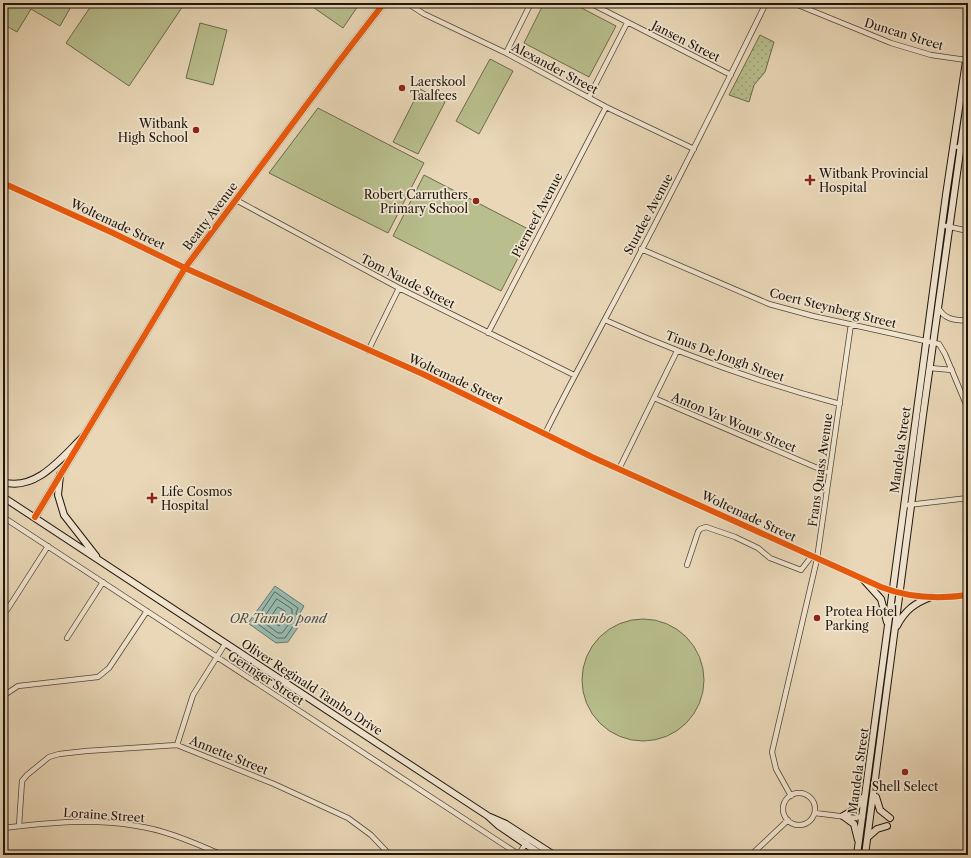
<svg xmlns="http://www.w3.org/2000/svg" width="971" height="858" viewBox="0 0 971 858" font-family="'Libre Caslon Text',serif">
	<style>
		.grass { fill: url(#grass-dots); stroke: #6c6a4c }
		.park { fill: #b8be8d; stroke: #6c6a4c }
		.water { fill: #97baaf; stroke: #67786e }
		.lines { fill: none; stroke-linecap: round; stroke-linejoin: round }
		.shore { stroke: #5b685e; stroke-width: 1 }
		.minor-casing { stroke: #524637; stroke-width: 6 }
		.tertiary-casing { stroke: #524637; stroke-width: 8 }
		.secondary-casing { stroke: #1f160c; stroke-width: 8 }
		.minor { stroke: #f1e5d0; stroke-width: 4.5 }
		.tertiary { stroke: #f1e5d0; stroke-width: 5.5 }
		.secondary { stroke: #f1e5d0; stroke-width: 6 }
		.cycleway-casing { stroke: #f1e5d0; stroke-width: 8 }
		.cycleway { stroke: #e8590c; stroke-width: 6 }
		.poi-dot { fill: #8f2418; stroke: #f1e5d0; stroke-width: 1.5 }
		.labels { text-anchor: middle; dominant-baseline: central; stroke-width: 3.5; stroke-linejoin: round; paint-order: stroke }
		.street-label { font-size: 12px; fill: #1f160c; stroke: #f1e5d0 }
		.poi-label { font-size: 12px; fill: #1f160c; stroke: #f1e5d0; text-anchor: start }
		.water-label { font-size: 13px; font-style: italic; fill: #494f45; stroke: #f1e5d0 }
	</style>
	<defs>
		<pattern id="grass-dots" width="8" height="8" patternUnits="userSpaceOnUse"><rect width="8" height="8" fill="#b8be8d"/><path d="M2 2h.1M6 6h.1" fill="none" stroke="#9ea378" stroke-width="1.8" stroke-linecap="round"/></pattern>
	</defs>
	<rect width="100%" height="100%" fill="#e9d7b7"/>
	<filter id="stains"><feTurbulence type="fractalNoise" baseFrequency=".005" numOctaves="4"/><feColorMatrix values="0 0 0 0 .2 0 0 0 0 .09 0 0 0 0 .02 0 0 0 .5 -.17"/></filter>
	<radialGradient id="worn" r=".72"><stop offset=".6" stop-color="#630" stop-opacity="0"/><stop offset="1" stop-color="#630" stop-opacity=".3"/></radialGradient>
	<path class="grass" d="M760 35 774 42 765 72 754 85 749 102 729 95Z"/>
	<path class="park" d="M3 3H73L60 26 31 9 17 32 3 24Z
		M93 3H185L129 86 66 43Z
		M307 3H360L343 28Z
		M544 3H572L616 26 589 77 524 43Z
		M200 23 227 30 213 85 186 78Z
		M490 59 513 71 479 134 456 121Z
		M420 89 445 102 418 154 393 142Z
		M318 108 424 163 388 233 269 173Z
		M424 175 532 231 501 291 393 236Z
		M582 680a61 61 0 1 1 122 0a61 61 0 1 1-122 0Z"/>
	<path class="water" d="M275 586 304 606 300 613 305 617 288 642 276 643 248 623Z"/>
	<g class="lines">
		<path class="shore" d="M275 592 298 608 296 613 298 619 285 638H277L255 622Z
			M277 599 292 609V620L282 633H278L262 621Z
			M278 607 285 611 286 618 279 626 270 619Z"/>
		<g class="minor-casing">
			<path id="minor" d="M407 3 424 14 506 53 606 107 694 149
				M590 3 731 75
				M793 3 891 43 931 55 966 60
				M506 53 531 3
				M589 97 627 23
				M958 147 968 148
				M3 183 113 233 185 268 425 375 592 457 881 587C909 598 939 599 968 595
				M236 200 399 288 574 375
				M946 226 968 231
				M641 249 769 304 813 316 939 344 945 354 968 409
				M938 307C944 320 955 320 968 321
				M605 320C683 355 757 382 840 404
				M488 333 606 107
				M368 351 399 288
				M930 368 952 370
				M654 398 829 473
				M545 434C564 395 585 357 605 319 661 215 714 109 766 3
				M619 469 677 351
				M908 505 968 498
				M3 517 518 854
				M687 565 698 532 700 529 706 527 735 537 758 548 770 558 801 570 811 557
				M7 610 48 546
				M67 638 103 582
				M3 696 18 686 98 677 109 668 147 611
				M177 745 193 695 225 644
				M783 809a16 16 0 1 1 32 0a16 16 0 1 1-32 0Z
				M791 796 776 769 772 752 817 559 851 324
				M815 813 855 818 863 816
				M19 826 22 781 27 775 49 757 59 754 86 751 177 745 274 784 348 818 371 835 390 855
				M3 828C48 823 91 818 137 826 166 830 196 844 223 855
				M518 855 527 842
				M751 855 788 820"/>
		</g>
		<g class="tertiary-casing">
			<path id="tertiary" d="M35 517 185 268 337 64 384 3"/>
		</g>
		<g class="secondary-casing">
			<path id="secondary" d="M60 475 58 495 64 515 96 556
				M3 482C36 492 62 457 83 437
				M3 497 488 816 499 826 542 855
				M863 579 881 599 887 622
				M897 626C905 610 915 603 931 597
				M876 797 880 810 890 818
				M843 816 855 809 863 798
				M843 816 854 824 858 840
				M490 817 506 824 554 855
				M868 837 877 829 887 826
				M857 855 946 195 968 48
				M865 855 923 415 968 95"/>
		</g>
		<use href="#minor" class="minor"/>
		<use href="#tertiary" class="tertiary"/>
		<use href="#secondary" class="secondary"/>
		<g class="cycleway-casing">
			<path id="cycleway" d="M3 183 113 233 185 268 425 375 592 457 881 587C909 598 939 599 968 595
				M35 517 185 268 337 64 384 3"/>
		</g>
		<use href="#cycleway" class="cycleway"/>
	</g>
	<g class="poi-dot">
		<circle cx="402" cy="88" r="4"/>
		<circle cx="196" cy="130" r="4"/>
		<path d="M808 174h4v4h4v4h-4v4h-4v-4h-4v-4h4z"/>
		<circle cx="476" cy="201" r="4"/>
		<path d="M150 492h4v4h4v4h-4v4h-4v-4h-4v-4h4z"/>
		<circle cx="817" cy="618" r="4"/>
		<circle cx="905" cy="772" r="4"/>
	</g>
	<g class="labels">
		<g class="street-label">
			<text transform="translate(904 34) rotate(17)">Duncan Street</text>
			<text transform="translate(686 41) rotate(27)">Jansen Street</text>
			<text transform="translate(555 68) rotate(28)">Alexander Street</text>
			<text transform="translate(648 214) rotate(-62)">Sturdee Avenue</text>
			<text transform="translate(537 215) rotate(-62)">Pierneef Avenue</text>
			<text transform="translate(210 216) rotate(-53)">Beatty Avenue</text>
			<text transform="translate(118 224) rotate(25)">Woltemade Street</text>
			<text transform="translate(408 281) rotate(27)">Tom Naude Street</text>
			<text transform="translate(833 308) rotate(14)">Coert Steynberg Street</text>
			<text transform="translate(725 356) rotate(20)">Tinus De Jongh Street</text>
			<text transform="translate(456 379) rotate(25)">Woltemade Street</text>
			<text transform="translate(734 422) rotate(23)">Anton Vav Wouw Street</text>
			<text transform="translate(900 450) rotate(-82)">Mandela Street</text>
			<text transform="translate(820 470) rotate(-82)">Frans Quass Avenue</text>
			<text transform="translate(749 516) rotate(25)">Woltemade Street</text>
			<text transform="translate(266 678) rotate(33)">Geringer Street</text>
			<text transform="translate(312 687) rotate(33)">Oliver Reginald Tambo Drive</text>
			<text transform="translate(229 755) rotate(22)">Annette Street</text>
			<text transform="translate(858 771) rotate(-82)">Mandela Street</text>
			<text transform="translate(104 815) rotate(4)">Loraine Street</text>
		</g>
		<g class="poi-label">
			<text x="410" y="81">Laerskool<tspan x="410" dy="14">Taalfees</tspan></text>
			<text x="188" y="123" text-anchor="end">Witbank<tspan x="188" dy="14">High School</tspan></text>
			<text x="819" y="173">Witbank Provincial<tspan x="819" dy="14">Hospital</tspan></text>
			<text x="468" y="194" text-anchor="end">Robert Carruthers<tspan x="468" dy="14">Primary School</tspan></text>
			<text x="161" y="491">Life Cosmos<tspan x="161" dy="14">Hospital</tspan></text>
			<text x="825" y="611">Protea Hotel<tspan x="825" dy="14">Parking</tspan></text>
			<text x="905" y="786" text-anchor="middle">Shell Select</text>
		</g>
		<g class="water-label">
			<text x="278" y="618">OR Tambo pond</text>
		</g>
	</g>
	<rect width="971" height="858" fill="none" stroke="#e9d7b7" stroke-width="16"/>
	<rect x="4" y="4" width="963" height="850" fill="none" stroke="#1f160c" stroke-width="2"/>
	<rect x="8" y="8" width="955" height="842" fill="none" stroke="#1f160c"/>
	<rect width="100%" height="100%" filter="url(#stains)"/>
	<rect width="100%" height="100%" fill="url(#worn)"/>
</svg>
